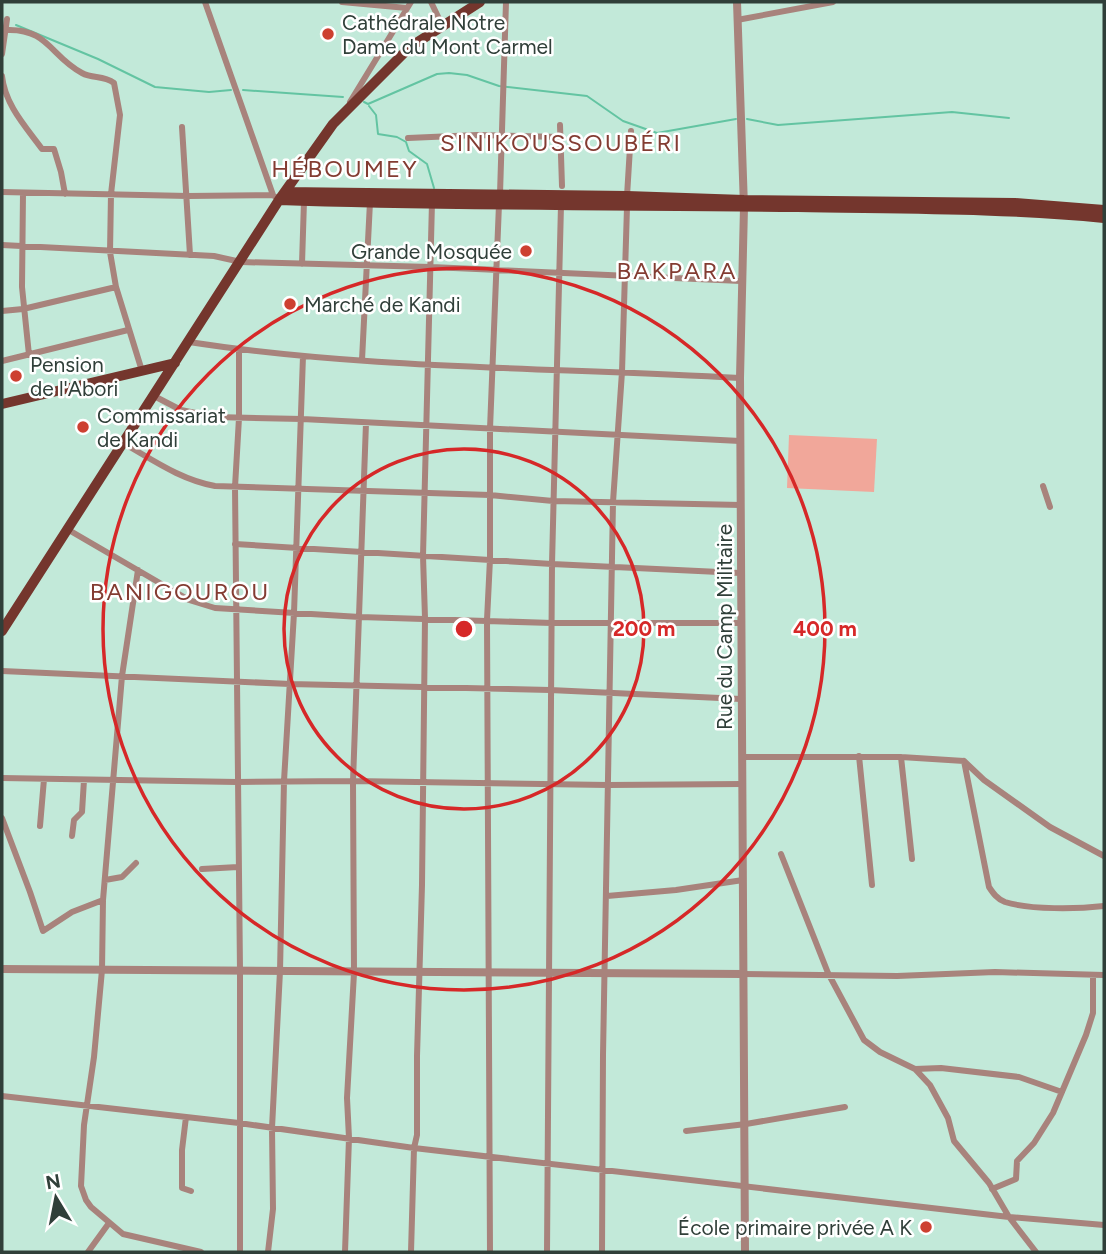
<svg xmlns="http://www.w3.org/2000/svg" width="1106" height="1254" viewBox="0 0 1106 1254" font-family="Figtree,sans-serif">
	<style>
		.green { fill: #f1a79a }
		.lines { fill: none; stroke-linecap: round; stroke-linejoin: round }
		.stream { stroke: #63c4a2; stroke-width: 2 }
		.minor { stroke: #a8837c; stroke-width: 6 }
		.tertiary { stroke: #a8837c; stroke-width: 8 }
		.primary { stroke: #74362d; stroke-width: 10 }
		.ring { fill: none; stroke: #d62828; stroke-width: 3.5 }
		.poi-dot { fill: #cd4031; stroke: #fff; stroke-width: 2.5 }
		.labels { text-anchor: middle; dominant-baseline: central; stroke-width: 5; stroke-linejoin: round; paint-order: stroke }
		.poi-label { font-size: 21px; fill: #303f39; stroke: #fff; text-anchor: start }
		.street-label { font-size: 21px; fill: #303f39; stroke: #fff }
		.quarter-label { font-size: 24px; letter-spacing: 2px; fill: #833c32; stroke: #fff }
		.centre { fill: #d62828; stroke: #fff; stroke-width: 3.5 }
		.ring-label { font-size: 21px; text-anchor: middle; font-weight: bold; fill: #d62828; stroke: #fff; stroke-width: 5; stroke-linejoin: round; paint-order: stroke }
	</style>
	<rect width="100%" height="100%" fill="#c2e9d9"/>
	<path class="green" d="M789 435 877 439 874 492 787 488Z"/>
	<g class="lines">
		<path class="stream" d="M16 25 98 59 155 87 209 92 231 90
			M243 90 343 97
			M364 102 368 104 437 74 449 73 467 75 499 86 587 96 623 121 657 133 736 119
			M369 106 376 115 378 134 397 137 406 142 409 151 427 164 434 188
			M747 119 778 125 952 112 1009 118"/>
		<path class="minor" d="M205 2 273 195
			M342 2 407 8
			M431 2 442 25
			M737 20 833 2
			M6 30C48 28 51 57 82 73 93 79 103 75 114 83L120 115 111 194 110 252 116 287 142 371
			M2 54 7 19
			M2 76C5 105 26 127 42 149H54L61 172 65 194
			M350 102 411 2
			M560 125 562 186
			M182 127 190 255
			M408 138 477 135 560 137
			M2 192 188 196 273 195 279 200
			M23 193 22 287 29 355
			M500 194 506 2
			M627 196 631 131
			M2 245 214 256 241 262 431 267 741 281
			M302 264 304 201
			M2 311 23 309 116 287
			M189 342C370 370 556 367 740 378
			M239 350V418L235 487 240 971V1252
			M362 360 370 202
			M2 361 128 330
			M154 396 181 410 215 417 302 419 740 441
			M123 443C153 460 181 480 215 486L490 495 553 501 741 505
			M1043 486 1050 507
			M67 529 189 600 215 608 360 617 552 623H740
			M235 544 552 564 740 573
			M138 570 122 676 117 735 103 900 102 970 94 1057 84 1125 81 1186 86 1200 91 1207 123 1234 201 1252
			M2 671 290 684 550 690 741 699
			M859 756 872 885
			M742 757H901L964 761 989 887C993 893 997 899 1005 902 1031 910 1077 909 1104 906
			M901 757 912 859
			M964 761 984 780 1050 827 1104 856
			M2 778 237 782 353 781 608 785 742 784
			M2 818 30 892 43 931 72 912 103 900
			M40 826 44 779
			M72 836 74 820 82 812 84 780
			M781 854 828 973 864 1040 880 1052 915 1069 930 1085 948 1118 954 1141 989 1183 1009 1217 1036 1252
			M202 869 238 867
			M105 880 122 877 136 863
			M607 896 676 890 743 880
			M743 974 897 976 995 972 1104 975
			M915 1069 941 1068 1019 1077 1062 1092
			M2 1096 239 1123 414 1148 1009 1217 1104 1225
			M186 1117 182 1150V1188L191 1191
			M686 1131 746 1124 845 1107
			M992 1189 1016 1179 1017 1161 1034 1143 1053 1113 1086 1035 1093 1013V975
			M88 1252 109 1223
			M268 1252 273 1209 272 1128 280 971 284 781 294 613 303 356
			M345 1252 349 1138 347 1098 354 973 353 781 366 423
			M411 1252 414 1148 417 1135V1056L422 885 425 618 423 556 432 202
			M490 1252 487 620 490 559V429L499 204
			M547 1252 552 564 561 205
			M602 1252 603 1055 613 502 622 372 627 207"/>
		<path class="tertiary" d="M737 2 744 207 740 378 745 1252
			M2 969 743 974"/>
		<path class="primary" d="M285 192 627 196 744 200 1015 203 1104 210
			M279 200C452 206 625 205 798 207 900 209 1003 208 1104 218
			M2 404 175 363
			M2 631 279 200 333 124 410 47 480 2"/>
	</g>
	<g class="ring">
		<circle cx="464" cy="629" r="180"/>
		<circle cx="464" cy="629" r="361"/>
	</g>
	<g class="poi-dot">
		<circle cx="328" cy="34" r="7"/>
		<circle cx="526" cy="251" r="7"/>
		<circle cx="290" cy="304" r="7"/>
		<circle cx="16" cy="376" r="7"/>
		<circle cx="83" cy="427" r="7"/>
		<circle cx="926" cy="1227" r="7"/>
	</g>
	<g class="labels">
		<g class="poi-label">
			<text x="342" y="22">Cathédrale Notre<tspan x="342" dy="24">Dame du Mont Carmel</tspan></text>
			<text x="512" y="251" text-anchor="end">Grande Mosquée</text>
			<text x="304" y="304">Marché de Kandi</text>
			<text x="30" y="364">Pension<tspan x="30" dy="24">de l'Abori</tspan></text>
			<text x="97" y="415">Commissariat<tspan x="97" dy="24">de Kandi</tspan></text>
			<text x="912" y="1227" text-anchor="end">École primaire privée A K</text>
		</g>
		<g class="street-label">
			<text transform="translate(724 627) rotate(-90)">Rue du Camp Militaire</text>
		</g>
		<g class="quarter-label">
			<text x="561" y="142">SINIKOUSSOUBÉRI</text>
			<text x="345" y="168">HÉBOUMEY</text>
			<text x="677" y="270">BAKPARA</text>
			<text x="180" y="591">BANIGOUROU</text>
		</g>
	</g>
	<circle cx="464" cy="629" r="10" class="centre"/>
	<g class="ring-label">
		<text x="644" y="636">200 m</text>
		<text x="825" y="636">400 m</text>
	</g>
	<rect width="1106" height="1254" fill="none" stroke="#303f39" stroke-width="7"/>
	<g transform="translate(56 1198) rotate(350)" stroke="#ffffff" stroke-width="5" paint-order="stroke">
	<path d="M0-5L12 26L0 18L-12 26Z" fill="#303f39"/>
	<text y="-10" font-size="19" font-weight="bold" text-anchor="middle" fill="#303f39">N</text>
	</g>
</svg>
